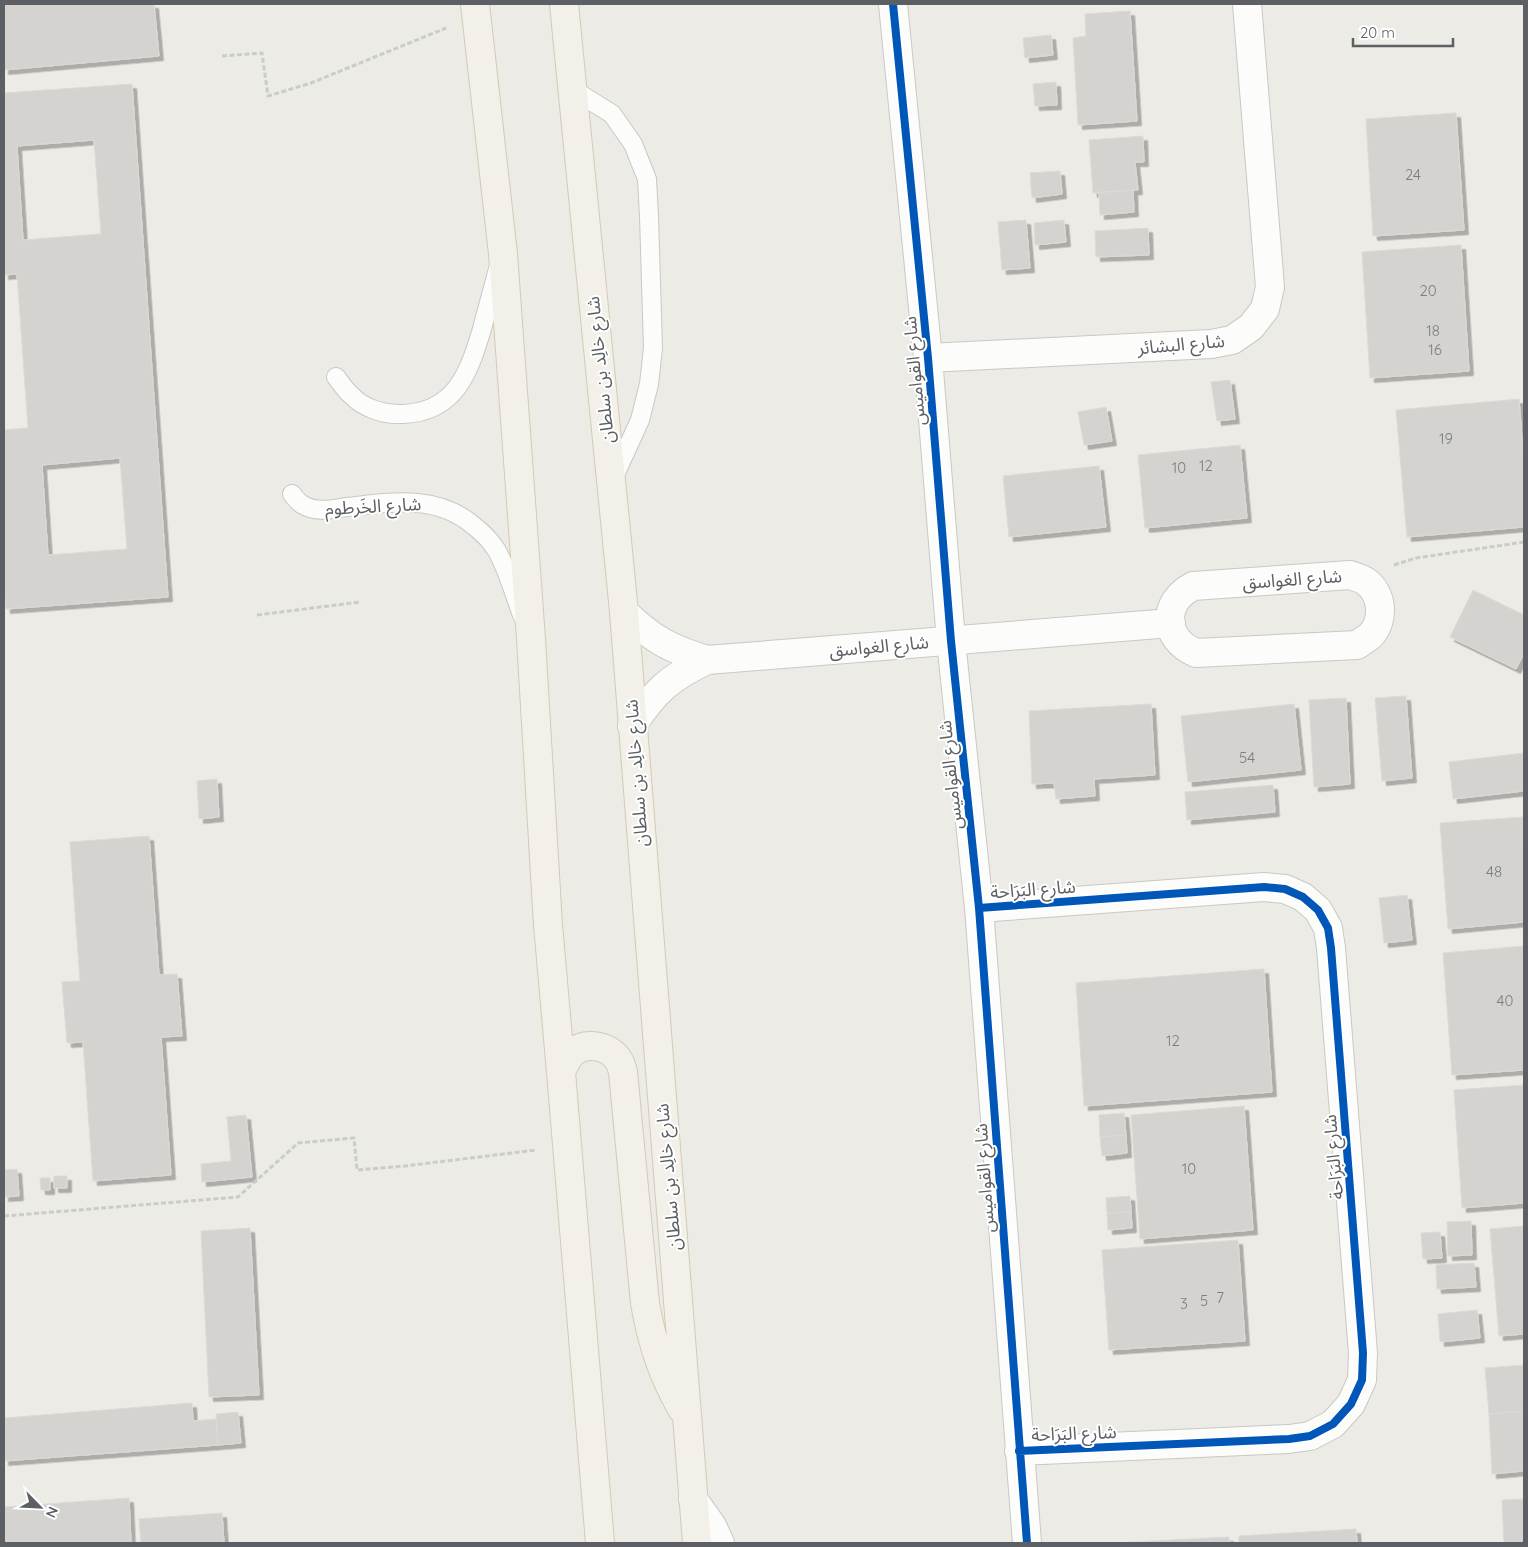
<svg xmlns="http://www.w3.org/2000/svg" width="1528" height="1547" viewBox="0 0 1528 1547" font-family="Quicksand,'Noto Sans Arabic',sans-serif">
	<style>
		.building { fill: #d4d3d0; stroke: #dcdad6; fill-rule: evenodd; filter: url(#shadow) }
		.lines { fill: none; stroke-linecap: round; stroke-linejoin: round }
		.lane-casing { stroke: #c8c8c7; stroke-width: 20 }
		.street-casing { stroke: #c8c8c7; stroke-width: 30 }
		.primary-casing { stroke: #d3cab5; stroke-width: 30 }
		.path { stroke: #c9cdca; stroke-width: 3; stroke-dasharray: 5 2.5; stroke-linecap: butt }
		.lane { stroke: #fcfcfb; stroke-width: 18 }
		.street { stroke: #fcfcfb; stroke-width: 28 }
		.primary { stroke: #f2f0e8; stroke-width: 28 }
		.cycleway-casing { stroke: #fff; stroke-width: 11 }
		.cycleway { stroke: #0057b8; stroke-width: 8 }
		.labels { text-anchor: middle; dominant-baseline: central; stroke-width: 4; stroke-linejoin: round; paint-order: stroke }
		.number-label { font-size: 15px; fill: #7b7e80 }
		.street-label { font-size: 18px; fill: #5c6064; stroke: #fff }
	</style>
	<defs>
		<filter id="shadow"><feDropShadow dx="4.5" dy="4.5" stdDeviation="0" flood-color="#0004"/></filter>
	</defs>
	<rect width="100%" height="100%" fill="#ecebe6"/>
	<path class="building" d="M4 4H154L159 56 4 70Z
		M1130 11 1137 121 1078 125 1073 38 1086 36 1085 14Z
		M1051 35 1053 55 1025 58 1023 38Z
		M1056 82 1057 105 1035 106 1033 84Z
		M132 84 168 597 6 609 4 578V430L28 428 17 274 4 275V93ZM94 140 101 234 23 240 17 146ZM120 458 127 549 48 555 42 465Z
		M1456 113 1464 230 1373 236 1366 119Z
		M1143 136 1144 162H1135L1138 190 1093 193 1089 140Z
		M1060 171 1062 194 1032 198 1030 173Z
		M1133 190 1134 212 1100 215 1099 192Z
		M1026 220 1030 268 1002 270 998 222Z
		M1064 220 1066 242 1035 245 1034 223Z
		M1148 228 1149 255 1096 257 1095 231Z
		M1461 245 1469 371 1370 378 1362 252Z
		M1230 380 1235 419 1217 421 1211 382Z
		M1519 399 1524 466V527L1407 537 1396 410Z
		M1106 407 1112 441 1084 445 1078 412Z
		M1240 445 1247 518 1145 528 1138 455Z
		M1099 466 1106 527 1009 537 1003 476Z
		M1473 590 1524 615V653L1516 669 1450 637Z
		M1406 696 1412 778 1382 781 1375 698Z
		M1346 698 1350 784 1314 787 1309 700Z
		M1151 704 1155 775 1094 779 1095 796 1056 799 1054 783 1032 784 1029 711Z
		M1294 704 1301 770 1188 782 1181 716Z
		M1524 753V791L1453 799 1449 762Z
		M217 779 219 817 199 819 197 781Z
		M1273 785 1275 812 1187 820 1185 792Z
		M1523 817 1524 922 1448 929 1440 823Z
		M149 836 159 975 177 974 182 1036 161 1037 171 1175 93 1181 83 1042 67 1043 62 982 80 981 70 842Z
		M1407 895 1412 940 1384 943 1379 898Z
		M1524 946V1070L1452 1075 1443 953Z
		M1264 969 1272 1092 1084 1106 1076 983Z
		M1524 1085V1203L1462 1208 1454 1090Z
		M1244 1106 1253 1230 1140 1239 1131 1115Z
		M1124 1113 1126 1135 1100 1137 1099 1115Z
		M246 1115 252 1177 202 1182 201 1164 231 1161 227 1117Z
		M1126 1135 1127 1153 1102 1156 1100 1137Z
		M17 1169 19 1196 4 1197V1170Z
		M54 1176H67V1188H54Z
		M40 1178H50V1190H41Z
		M1130 1196 1131 1212 1107 1213 1106 1198Z
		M1131 1212 1132 1228 1108 1230 1107 1213Z
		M1471 1221 1472 1255 1448 1256 1447 1222Z
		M1524 1226V1334L1499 1336 1490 1229Z
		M250 1228 259 1395 209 1397 201 1231Z
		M1440 1232 1442 1258 1423 1259 1421 1233Z
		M1238 1240 1245 1341 1109 1350 1102 1250Z
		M1474 1263 1476 1287 1437 1289 1436 1265Z
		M1477 1310 1480 1338 1440 1342 1438 1314Z
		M1524 1365V1411L1489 1414 1485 1368Z
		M192 1403 193 1421 216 1419 218 1445 4 1461V1418Z
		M1524 1411V1471L1492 1474 1489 1414Z
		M238 1412 241 1443 218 1445 216 1414Z
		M129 1498 131 1543H4V1507Z
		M1524 1499V1543H1504L1502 1500Z
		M222 1513 224 1543H141L139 1519Z
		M1356 1529 1357 1543H1239V1536Z
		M1229 1537V1543H1114Z"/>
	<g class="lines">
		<g class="lane-casing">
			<path id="lane" d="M572 89 612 114 633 144 647 179 649 216 653 348 649 384 640 420 613 479
				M336 377C341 383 345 390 351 395 364 409 385 415 403 414 456 412 469 372 482 329 487 309 493 289 498 269
				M292 494C295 498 299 503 303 505 317 513 333 509 347 507 392 502 437 494 474 526 483 533 491 541 497 551 508 571 514 594 522 615"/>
		</g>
		<g class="street-casing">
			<path id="street" d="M893 4 928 358 951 641 979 908 1027 1543
				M928 358 1211 344 1232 340 1251 327 1265 309 1270 287 1247 4
				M1350 575C1355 577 1361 578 1365 581 1383 593 1385 621 1370 636 1366 639 1361 642 1357 645L1196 653C1163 639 1161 603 1193 586Z
				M624 612C652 639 670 649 707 660
				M632 726C655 691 669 678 707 660L1171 623
				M979 908 1264 887 1285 889 1303 897 1318 910 1328 928 1331 948 1363 1353 1362 1380 1351 1404 1333 1424 1310 1436 1289 1439 1019 1451
				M693 1499 712 1526 720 1543"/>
		</g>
		<g class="primary-casing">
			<path id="primary" d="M475 4 503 254 531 639 548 925 561 1072 600 1543
				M564 4 624 612 697 1543
				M561 1072C564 1065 567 1058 573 1052 587 1041 610 1046 619 1061 621 1064 622 1069 623 1072L645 1303C652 1343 662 1374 682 1409"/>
		</g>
		<path class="path" d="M222 56 262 53 268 96 311 83 446 28
			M1394 565 1416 558 1524 542
			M257 615 360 602
			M4 1216 238 1197 298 1143 354 1138 357 1170 405 1166 536 1150"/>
		<use href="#lane" class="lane"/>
		<use href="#street" class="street"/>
		<use href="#primary" class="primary"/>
		<g class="cycleway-casing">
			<path id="cycleway" d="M893 4 928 358 951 641 979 908 1027 1543
				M979 908 1264 887 1285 889 1303 897 1318 910 1328 928 1331 948 1363 1353 1362 1380 1351 1404 1333 1424 1310 1436 1289 1439 1019 1451"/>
		</g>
		<use href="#cycleway" class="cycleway"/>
	</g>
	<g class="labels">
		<g class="number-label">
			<text x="1413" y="174">24</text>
			<text x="1428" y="290">20</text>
			<text x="1433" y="330">18</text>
			<text x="1435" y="349">16</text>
			<text x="1446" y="438">19</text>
			<text x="1206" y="465">12</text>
			<text x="1179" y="467">10</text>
			<text x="1247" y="757">54</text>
			<text x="1494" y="871">48</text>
			<text x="1505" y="1000">40</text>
			<text x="1173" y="1040">12</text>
			<text x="1189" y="1168">10</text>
			<text x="1220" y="1297">7</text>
			<text x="1204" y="1300">5</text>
			<text x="1184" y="1303">3</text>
		</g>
		<g class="street-label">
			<text transform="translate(1181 344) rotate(-5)">شارع البشائر</text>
			<text transform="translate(600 370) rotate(-96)">شارع خالِد بن سلطان</text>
			<text transform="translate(914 371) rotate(-95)">شارع القواميس</text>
			<text transform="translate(373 506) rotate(-3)">شارع الخَرطوم</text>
			<text transform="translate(1292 579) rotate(-4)">شارع الغواسق</text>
			<text transform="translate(879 646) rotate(-5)">شارع الغواسق</text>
			<text transform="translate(636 773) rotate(-94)">شارع خالِد بن سلطان</text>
			<text transform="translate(950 775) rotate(-96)">شارع القواميس</text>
			<text transform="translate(1033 889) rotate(-4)">شارع البَرَاحة</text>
			<text transform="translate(1333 1157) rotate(-95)">شارع البَرَاحة</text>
			<text transform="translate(668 1177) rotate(-95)">شارع خالِد بن سلطان</text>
			<text transform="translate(984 1178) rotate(-94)">شارع القواميس</text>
			<text transform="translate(1074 1433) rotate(-2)">شارع البَرَاحة</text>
		</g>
	</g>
	<rect width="1528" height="1547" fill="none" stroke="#5c6064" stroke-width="10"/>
	<g transform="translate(40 1507) rotate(114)" stroke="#ffffff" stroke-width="4" paint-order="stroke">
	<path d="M0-4L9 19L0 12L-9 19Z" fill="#5c6064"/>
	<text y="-8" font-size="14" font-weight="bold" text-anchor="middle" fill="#5c6064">N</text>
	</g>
	<path d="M1353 38v8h100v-8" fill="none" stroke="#5c6064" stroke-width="2.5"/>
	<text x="1360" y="38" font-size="15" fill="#5c6064" stroke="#ffffff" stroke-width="4" paint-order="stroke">20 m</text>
</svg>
